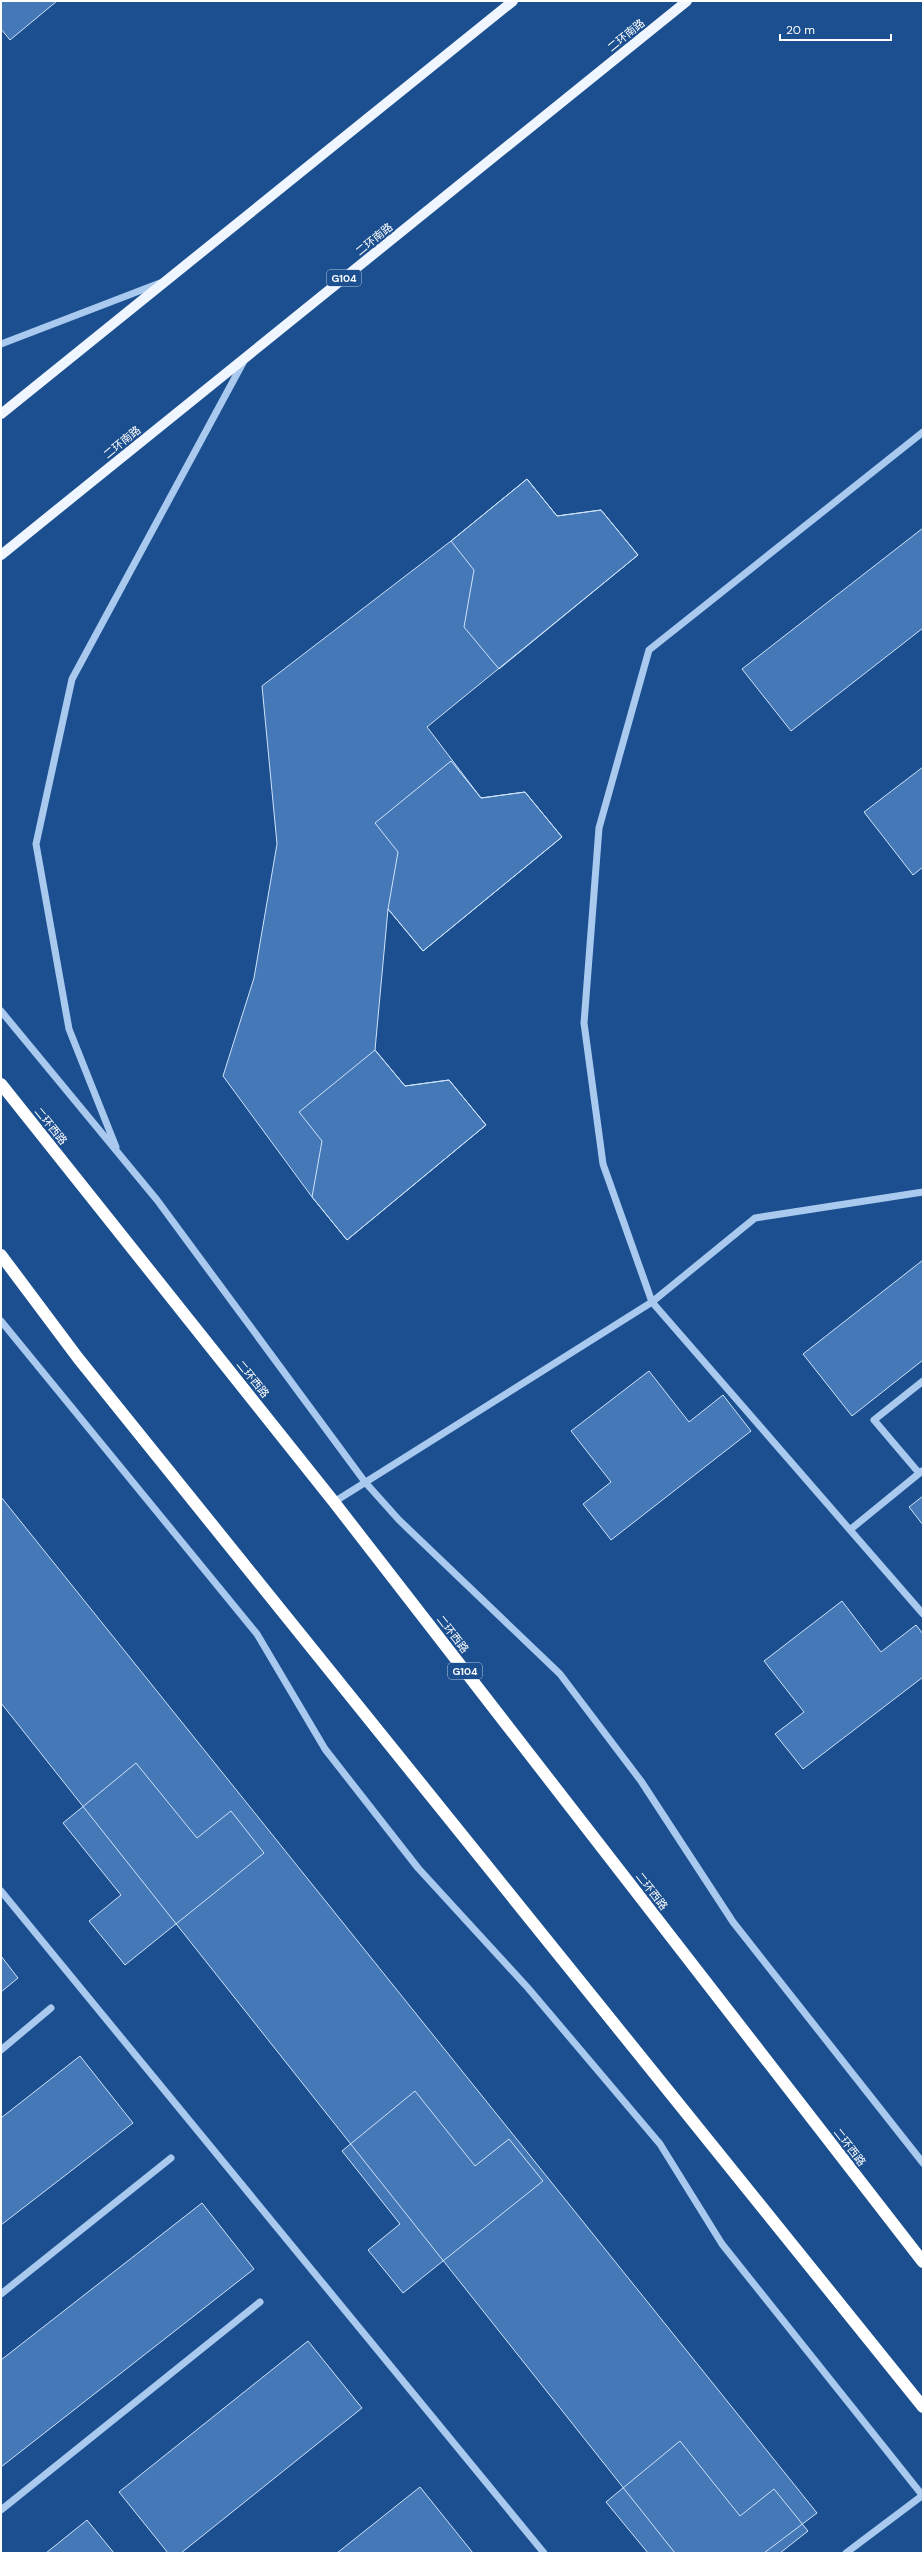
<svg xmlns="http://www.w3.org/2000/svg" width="924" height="2554" viewBox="0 0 924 2554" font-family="'DM Sans','Noto Sans SC',sans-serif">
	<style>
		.building { fill: #4478b7; stroke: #cfe3fa }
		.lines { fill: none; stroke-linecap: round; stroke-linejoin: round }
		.minor { stroke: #a9c9ee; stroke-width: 7 }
		.major { stroke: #f0f6ff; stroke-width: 10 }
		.highway { stroke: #fff; stroke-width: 12 }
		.labels { text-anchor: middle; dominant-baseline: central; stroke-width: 4; stroke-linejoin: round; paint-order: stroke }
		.shield { fill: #1b4f8f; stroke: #bbcadd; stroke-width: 1 }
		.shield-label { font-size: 10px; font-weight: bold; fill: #fff }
		.street-label { font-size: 11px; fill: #fff; stroke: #1b4f8f }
	</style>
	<rect width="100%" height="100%" fill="#1b4f8f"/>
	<path class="building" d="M1 1H57L10 40 1 29Z
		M527 479 557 516 601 510 638 555 499 669 464 627 474 570 451 541Z
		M527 479 557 516 601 510 638 555 427 727 481 798 525 792 562 837 423 951 388 909 375 1050 405 1086 449 1080 486 1125 347 1240 312 1197 223 1076 254 978 277 844 262 686 451 541Z
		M923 528V628L791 731 742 669Z
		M451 761 481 798 525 792 562 837 423 951 388 909 398 852 375 823Z
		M923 767V867L913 875 864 812Z
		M375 1050 405 1086 449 1080 486 1125 347 1240 312 1197 322 1141 299 1112Z
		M923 1260V1360L852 1416 803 1354Z
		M649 1371 689 1422 723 1395 751 1431 611 1540 583 1504 611 1482 571 1431Z
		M923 1496V1525L909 1507Z
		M1 1497 817 2513 764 2553H675L1 1703Z
		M842 1601 881 1652 916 1625 923 1634V1677L803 1769 775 1734 804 1712 764 1661Z
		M136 1763 197 1838 231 1811 264 1853 125 1965 89 1921 121 1895 63 1823Z
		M1 1956 18 1978 1 1992Z
		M80 2056 133 2123 1 2225V2118Z
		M415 2091 475 2166 509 2139 543 2181 403 2293 368 2250 400 2224 342 2151Z
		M202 2203 254 2269 1 2467V2360Z
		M308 2341 362 2408 181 2553H168L119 2492Z
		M680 2441 740 2516 774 2489 808 2531 780 2553H648L606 2502Z
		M420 2487 473 2553H337Z
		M87 2520 114 2553H46Z"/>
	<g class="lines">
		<path class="minor" d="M1 344 160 283
			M923 432 649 650 599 828 584 1023 603 1164 652 1302 923 1614
			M1 1011 157 1200 365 1482 399 1520 560 1674 641 1781 733 1922 923 2163
			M116 1147 69 1029 36 844 72 679 245 359
			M1 1321 257 1634 325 1749 418 1868 528 1988 660 2144 722 2244 923 2496
			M919 1473 874 1420 923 1381
			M334 1502 652 1302 755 1218 923 1192
			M851 1529 922 1471
			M1 1891 544 2553
			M1 2050 51 2008
			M1 2294 171 2158
			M1 2510 260 2302
			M846 2553 923 2495"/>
		<path class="major" d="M1 414 513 1
			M1 555 687 1"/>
		<path class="highway" d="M1 1084 334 1502 923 2262
			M1 1255 78 1358 923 2407"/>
	</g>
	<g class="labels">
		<g class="shield">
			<rect x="327" y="270" width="34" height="16" rx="3"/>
			<rect x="448" y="1663" width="34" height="16" rx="3"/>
		</g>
		<g class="shield-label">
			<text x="344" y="278">G104</text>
			<text x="465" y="1671">G104</text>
		</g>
		<g class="street-label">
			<text transform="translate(626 35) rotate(-39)">二环南路</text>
			<text transform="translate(374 239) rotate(-39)">二环南路</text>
			<text transform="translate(122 442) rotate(-39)">二环南路</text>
			<text transform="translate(51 1126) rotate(51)">二环西路</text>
			<text transform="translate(253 1379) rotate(51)">二环西路</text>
			<text transform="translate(453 1634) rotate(52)">二环西路</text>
			<text transform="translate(652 1891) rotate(52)">二环西路</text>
			<text transform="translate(850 2147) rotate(52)">二环西路</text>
		</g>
	</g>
	<rect width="924" height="2554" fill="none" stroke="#ffffff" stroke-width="4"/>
	<path d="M780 34v6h111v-6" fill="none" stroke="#ffffff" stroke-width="2"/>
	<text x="786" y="34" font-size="12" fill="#ffffff" stroke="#1b4f8f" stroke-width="3" paint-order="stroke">20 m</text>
</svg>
